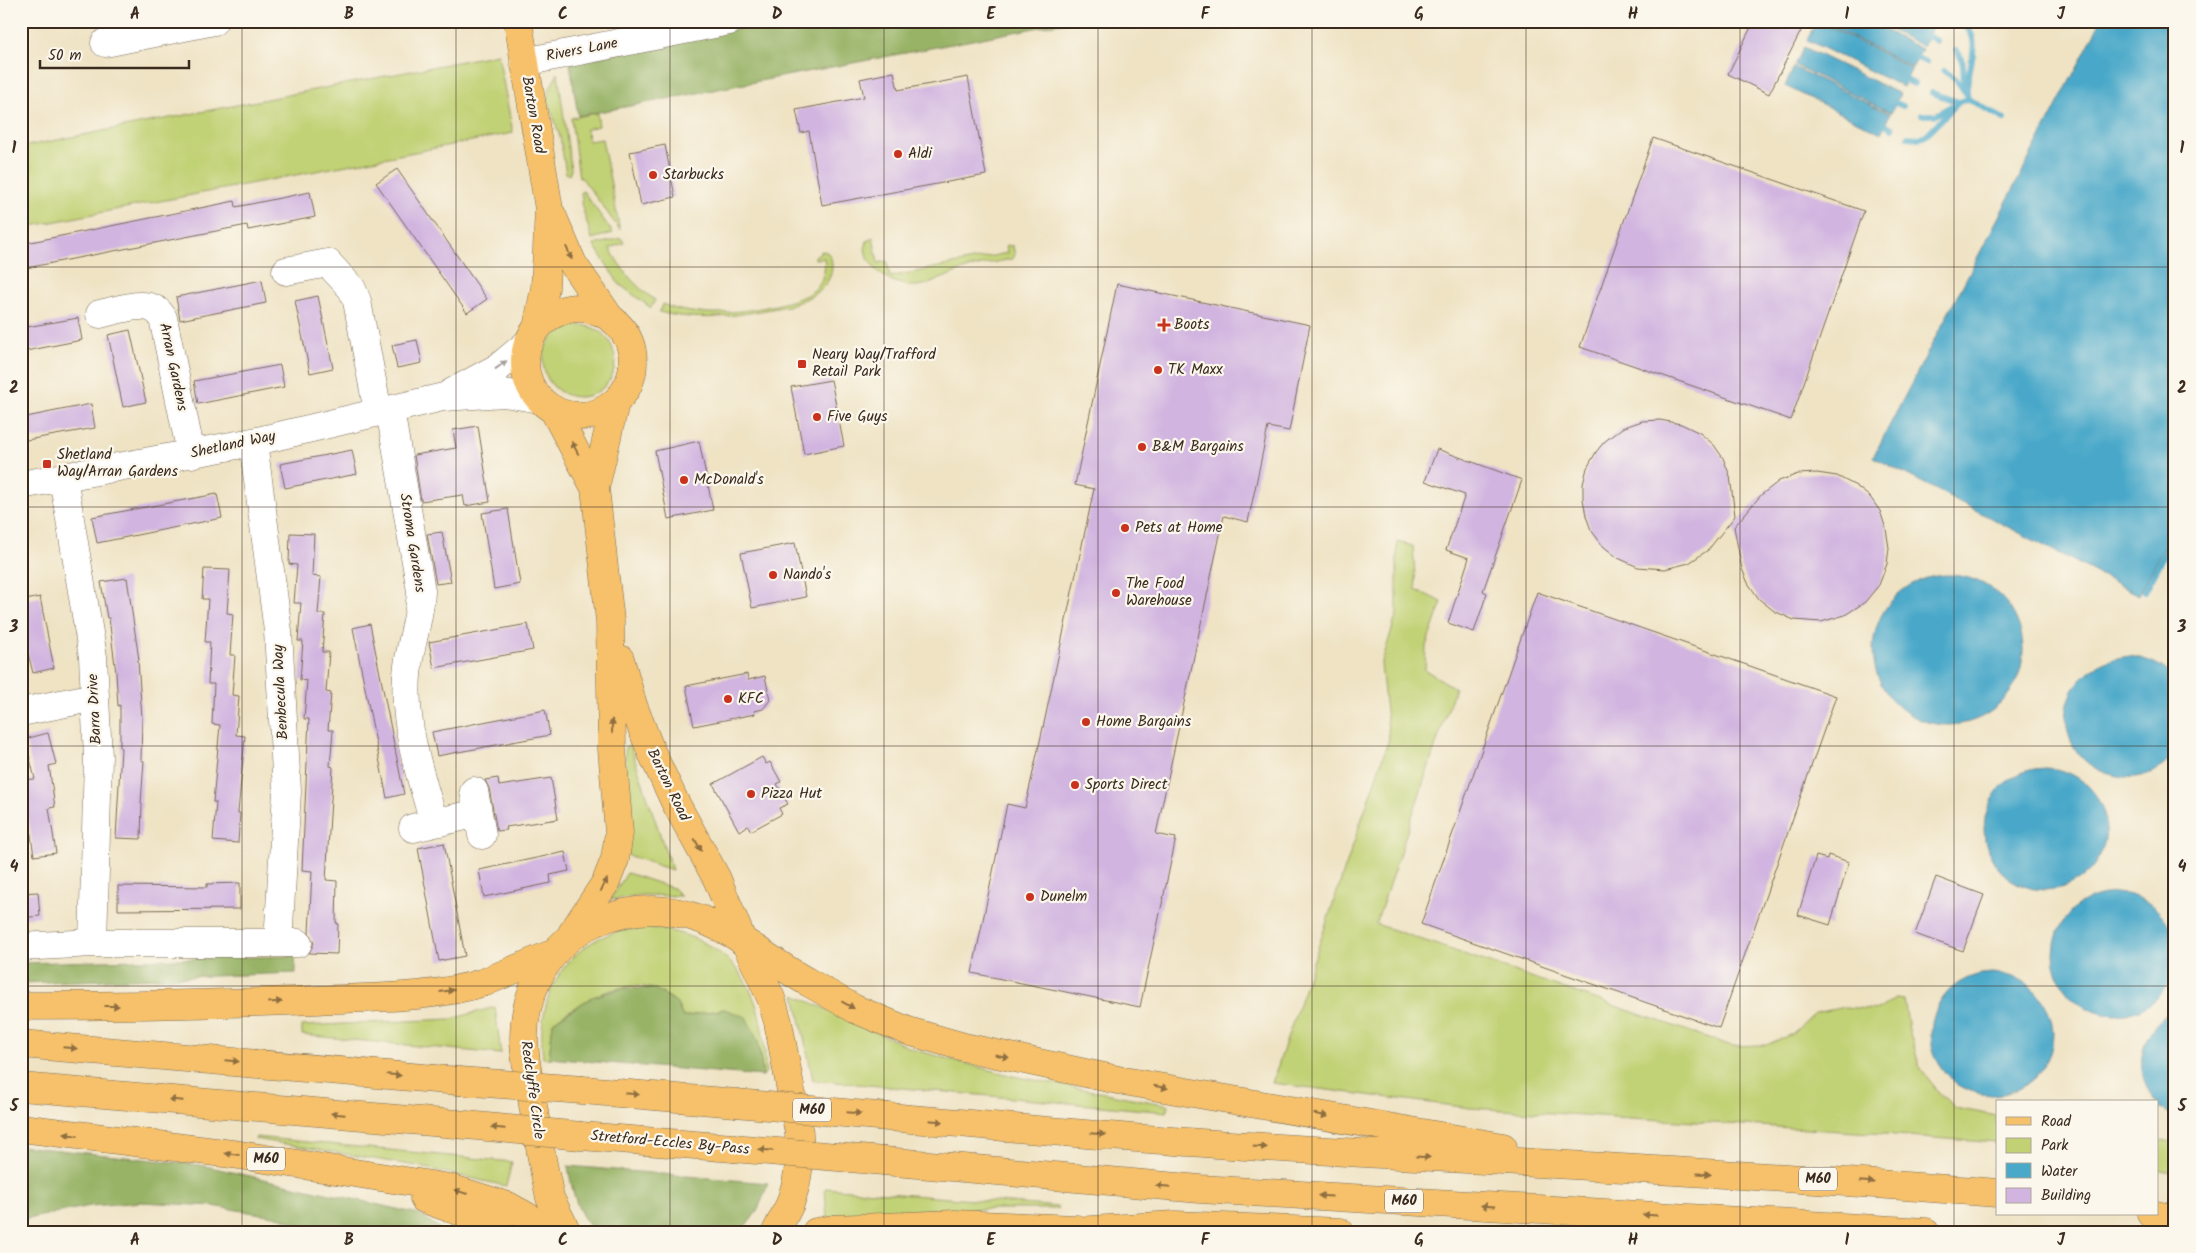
<svg xmlns="http://www.w3.org/2000/svg" width="2196" height="1253" viewBox="0 0 2196 1253" font-family="Kalam,sans-serif">
	<style>
		.green { fill: #c1d174; stroke: #7e7e49 }
		.forest { fill: #98b366; stroke: #6a6e42 }
		.water { fill: #4aa8c9; stroke: #426974 }
		.lines { fill: none; stroke-linecap: round; stroke-linejoin: round }
		.stream { stroke: #4aa8c9; stroke-width: 6 }
		.building { fill: #d1b5e0 }
		.minor-casing { stroke: #7a6b58; stroke-width: 29 }
		.major-casing { stroke: #7a6b58; stroke-width: 29 }
		.highway-casing { stroke: #7a6b58; stroke-width: 29 }
		.minor { stroke: #fff; stroke-width: 28 }
		.major { stroke: #f6c16b; stroke-width: 28 }
		.highway { stroke: #f6c16b; stroke-width: 28 }
		.highway-bridge-casing { stroke: #7a6b58; stroke-width: 29; stroke-linecap: butt }
		.highway-bridge { stroke: #f6c16b; stroke-width: 28 }
		.oneway { fill: #8f6e41 }
		.oneway2 { fill: #a79f9a }
		.grid { fill: none; stroke: #3b2a1e; stroke-width: 1; stroke-opacity: 0.55 }
		.poi-dot { fill: #c8321e; stroke: #fbf7ec; stroke-width: 2 }
		.labels { text-anchor: middle; dominant-baseline: central; stroke-width: 4.5; stroke-linejoin: round; paint-order: stroke }
		.shield { fill: #fbf7ec; stroke: #75685c; stroke-width: 1 }
		.shield-label { font-size: 14px; font-weight: bold; fill: #3b2a1e }
		.street-label { font-size: 15px; fill: #3b2a1e; stroke: #fbf7ec }
		.poi-label { font-size: 15px; fill: #3b2a1e; stroke: #fbf7ec; text-anchor: start }
		.neatline { fill: none; stroke: #3b2a1e; stroke-width: 2 }
		.grid-label { font-size: 16px; text-anchor: middle; font-weight: bold; fill: #3b2a1e }
	</style>
	<rect width="100%" height="100%" fill="#fbf7ec"/>
	<filter id="ink" filterUnits="userSpaceOnUse"><feTurbulence type="fractalNoise" baseFrequency=".02" numOctaves="2"/><feDisplacementMap in="SourceGraphic" scale="10" xChannelSelector="R" yChannelSelector="G"/><feConvolveMatrix kernelMatrix="1 2 1 2 8 2 1 2 1" color-interpolation-filters="sRGB"/></filter>
	<filter id="wash" filterUnits="userSpaceOnUse"><feTurbulence type="fractalNoise" baseFrequency=".0096" numOctaves="4" result="noise"/><feDisplacementMap in="SourceGraphic" scale="20" xChannelSelector="R" yChannelSelector="G"/><feGaussianBlur stdDeviation="1.12" result="paint"/><feColorMatrix in="noise" values="0 0 0 0 0 0 0 0 0 0 0 0 0 0 0 0 0 1.4 0 .05"/><feComposite in="paint" operator="in"/></filter>
	<g filter="url(#wash)">
		<rect width="100%" height="100%" fill="#efe3c4"/>
		<path class="green" d="M498 54 513 133 21 228V147Z
			M558 73 571 170 569 175 566 173 560 137 548 102 550 88Z
			M597 113 599 126 586 129 589 141 602 139 620 230 582 178H579L571 118Z
			M583 191 613 233 592 239 583 210 581 192Z
			M873 237 878 263 887 261 890 277 1007 253 1006 245 1013 246 1015 255 1013 259C994 262 975 266 957 272 944 277 930 285 917 286 895 287 869 272 865 249L867 241Z
			M621 238 624 243 610 248C621 270 635 286 655 300L651 308 619 284 594 245Z
			M822 251 827 252C831 256 832 260 832 266 832 289 806 300 788 306 741 314 706 324 659 312L663 304C677 311 694 313 709 313 731 314 798 305 814 290 823 282 826 269 824 258L815 259V256Z
			M543 361a36 36 0 1 1 72 0a36 36 0 1 1-72 0Z
			M1397 542 1413 546 1416 590 1442 602 1426 646 1425 670 1455 688 1376 924 1732 1046 1766 1045 1792 1034 1815 1013 1845 1007 1878 1010 1895 998 1904 999 1909 1030 1920 1068 1941 1095 1956 1108 1997 1116V1143L1872 1133 1470 1108 1272 1083 1389 739 1381 665 1397 613Z
			M630 745 672 870 627 855 625 747Z
			M627 873 673 888 681 896 641 895 610 900Z
			M647 928C697 931 739 955 756 1004 763 1026 765 1049 766 1072L763 1076 758 1041 724 1009 683 1017C681 1013 679 1007 676 1003 674 999 668 997 664 994 628 972 582 1001 553 1022L549 1058H543C536 1006 557 954 609 934 621 930 635 929 647 928Z
			M795 995 915 1050 1013 1076 1169 1105 1167 1112 813 1080Z
			M495 1007 501 1054 302 1035V1026L451 1019Z
			M256 1137 512 1162 506 1186 416 1166 255 1139Z
			M2157 1140 2175 1142V1173L2157 1169Z
			M825 1188 1059 1207 1058 1209C981 1209 904 1208 827 1218Z"/>
		<path class="forest" d="M777 21H1071L578 116 570 63Z
			M295 956 296 973 21 983V963Z
			M624 988 655 989 676 1002 683 1017 724 1009 746 1017 758 1041 763 1076 549 1058 553 1022 592 997Z
			M21 1146 201 1165 419 1214 445 1232H319L279 1217 213 1206 142 1202 90 1206 21 1220Z
			M568 1166 768 1183C761 1203 756 1220 737 1232H597C577 1218 572 1189 568 1166Z"/>
		<path class="water" d="M1817 21 1912 68 1903 87 1807 40Z
			M1820 21H1866L1922 49 1913 67Z
			M1872 21H1919L1932 28 1923 46Z
			M2101 21H2175V527L2139 595 1873 457Z
			M1804 47 1900 94 1891 113 1795 65Z
			M1794 67 1890 114 1881 133 1785 86Z
			M1873 650a75 75 0 1 1 150 0a75 75 0 1 1-150 0Z
			M2130 656C2147 659 2163 664 2175 679V754C2163 769 2144 779 2125 777 2046 770 2046 664 2130 656Z
			M1984 829a61 61 0 1 1 122 0a61 61 0 1 1-122 0Z
			M2054 954a61 61 0 1 1 122 0a61 61 0 1 1-122 0Z
			M1931 1034a61 61 0 1 1 122 0a61 61 0 1 1-122 0Z
			M2175 1009V1118L2157 1105V1102H2155C2131 1070 2140 1028 2175 1009Z"/>
		<g class="lines">
			<path class="stream" d="M1967 28C1984 44 1962 78 1968 99
				M1928 36 1937 41
				M1956 50C1965 60 1963 71 1964 84
				M1917 58 1926 62
				M1944 71 1955 78 1965 92
				M1906 80 1914 84
				M1932 93 1959 102
				M1896 103 1903 106
				M1922 115H1936L1951 106
				M1885 124 1892 128
				M1908 137 1919 138 1925 136 1959 102 1968 99 2004 119
				M2145 591 2175 535"/>
		</g>
		<g id="blocks">
			<path class="building" d="M1754 21H1806L1769 94 1728 74Z
				M894 72 898 90 968 77 986 175 822 205 809 131 801 133 796 110 864 97 860 79Z
				M1653 138 1864 211 1791 420 1580 347Z
				M665 145 675 197 641 205 630 152Z
				M397 169 487 299 467 313 376 183Z
				M310 192 315 217 248 230 247 225 21 269V244L235 201 236 207Z
				M262 280 266 303 180 320 176 297Z
				M1117 284 1310 325 1289 431 1268 427 1248 522 1224 516 1156 834 1176 838 1140 1007 972 973 1007 804 1025 808 1046 714 1094 489 1075 485Z
				M318 296 333 368 310 373 295 301Z
				M78 318 82 340 21 352V328Z
				M130 330 146 402 123 407 108 335Z
				M417 340 422 363 397 368 392 345Z
				M280 365 284 387 198 404 194 381Z
				M831 380 844 446 804 454 791 387Z
				M91 404 95 428 21 441V418Z
				M1660 420 1681 424 1700 433 1714 445 1723 458 1730 476 1735 516 1708 550 1689 563 1665 569 1638 567 1618 558 1603 546 1591 530 1586 516 1583 499V484L1587 468 1596 452 1604 442 1622 428 1642 421Z
				M478 426 490 502 465 506 463 495 421 501 414 455 456 448 453 430Z
				M699 441 713 510 668 519 655 451Z
				M1437 449 1522 480 1483 591 1487 593 1474 632 1448 623 1469 558 1446 550 1465 495 1425 481Z
				M352 450 357 474 285 488 280 464Z
				M1817 473 1837 476 1856 486 1870 497 1880 511 1886 529 1889 548 1887 564 1879 585 1865 602 1845 615 1821 622 1794 620 1774 611 1759 599 1748 583 1742 569 1734 527 1761 495 1779 481 1798 474Z
				M217 494 222 518 97 543 92 517Z
				M508 509 520 584 494 589 482 513Z
				M442 532 451 582 436 584 427 534Z
				M290 533 314 534 312 576 321 577 318 614H325L322 652H329L326 692 331 693 328 730H333L330 766 333 767 326 880 337 881 336 923H338L337 954 309 953 314 943 309 933 312 871 302 870 309 719H304L307 681 300 680 303 641H298L301 603H294L297 565 289 564Z
				M795 543 806 597 752 608 741 553Z
				M204 569 230 570 227 613 233 614 230 655H235L232 695 239 696 236 735 245 736 238 813H240L238 843 213 841 216 802H213L220 725 212 724 214 684H208L210 642H205L208 599H202Z
				M127 578 139 660H138L142 718 141 760 144 761 141 803H142L141 839 116 838 121 748H120V705L118 706 116 673 109 618H107L101 582Z
				M1537 592 1836 696 1719 1028 1421 924Z
				M40 597 54 668 33 673 21 626V601Z
				M370 624 404 794 387 798 353 628Z
				M528 624 533 650 434 668 429 642Z
				M747 674 748 680 765 676 770 700 763 709 754 711 755 714 694 726 686 686Z
				M545 710 550 735 437 756 432 732Z
				M48 733 56 764 49 766 55 807 49 808 56 853 34 856 23 780 35 779 25 739Z
				M762 757 766 764 770 762 781 782 777 784 788 804 779 808 782 814 751 831 748 826 739 831 713 784Z
				M498 778 499 786 551 778 558 819 506 827 507 830 497 831 489 788 485 780Z
				M444 843 465 956 439 961 418 848Z
				M565 852 569 871 550 875 551 883 484 897 479 870Z
				M1828 855 1849 862 1830 925 1798 915 1816 856 1827 859Z
				M1936 877 1984 895 1963 951 1915 934Z
				M240 883V909L118 910V886L207 887V884Z
				M38 892 40 916 21 918V893Z"/>
		</g>
	</g>
	<g filter="url(#ink)">
		<use href="#blocks" fill-opacity="0" stroke="#7a6b58" stroke-width="1"/>
		<g class="lines">
			<g class="minor-casing">
				<path id="minor" d="M105 43 214 21
					M524 62 729 21
					M286 271 328 263 352 289 357 301 378 412
					M100 314C119 310 152 296 163 318L191 454
					M451 393 499 367 529 342
					M390 410 421 591C420 620 409 646 407 675 403 725 420 775 434 822
					M253 442 278 631 287 791 278 943
					M63 477 93 657 98 757 93 943
					M21 485 253 442 443 397 504 393 540 399
					M21 712 95 697
					M474 791 482 835
					M413 828 478 813
					M21 947 93 943H298"/>
			</g>
			<g class="major-casing">
				<path id="major" d="M518 21 549 209 545 288 537 328
					M552 215 573 264 608 315
					M525 362a54 54 0 1 1 108 0a54 54 0 1 1-108 0Z
					M553 409 595 488
					M620 659 633 705 651 751 675 802 717 879 743 942
					M572 933 606 882 615 859 619 833 612 749 610 621 595 488 615 403
					M746 944 771 998 778 1022 799 1133 800 1159 796 1184 790 1204 776 1232
					M485 982 554 953
					M508 1206 555 1232
					M567 1232 550 1198 547 1183C541 1157 537 1131 533 1105 530 1083 524 1060 524 1037 524 990 551 941 596 922 627 909 658 906 691 916 733 928 768 960 806 981
					M816 1232 834 1229"/>
			</g>
			<g class="highway-casing">
				<path id="highway" d="M806 981 855 1009 908 1031 964 1047 1118 1080 1503 1147
					M21 1006C120 1006 218 1004 317 1000 373 997 431 999 485 982
					M21 1044 459 1081
					M21 1087 456 1124
					M583 1090 736 1103
					M888 1117C997 1126 1107 1137 1216 1144 1477 1161 1737 1172 1997 1193
					M21 1128 240 1155 450 1188 508 1206
					M581 1136 733 1148
					M884 1161 1200 1189 1926 1232
					M424 1199 464 1213 500 1232
					M2151 1214 2175 1219
					M834 1229 955 1224 1077 1229
					M1058 1232 1175 1225 1340 1232"/>
			</g>
			<use href="#minor" class="minor"/>
			<use href="#major" class="major"/>
			<use href="#highway" class="highway"/>
			<g class="highway-bridge-casing">
				<path id="highway-bridge" d="M459 1081 583 1090
					M736 1103 888 1117
					M456 1124 581 1136
					M733 1148 884 1161"/>
			</g>
			<use href="#highway-bridge" class="highway-bridge"/>
		</g>
		<defs><path id="oneway-solid" d="M-6-.8H1V-3.2L6.5 0L1 3.2V.8H-6Z" transform="scale(1.25)"/></defs>
		<g class="oneway">
			<use href="#oneway-solid" transform="translate(569 253) rotate(66)"/>
			<use href="#oneway-solid" transform="translate(575 448) rotate(-118)"/>
			<use href="#oneway-solid" transform="translate(612 726) rotate(-91)"/>
			<use href="#oneway-solid" transform="translate(698 845) rotate(61)"/>
			<use href="#oneway-solid" transform="translate(604 885) rotate(-62)"/>
			<use href="#oneway-solid" transform="translate(447 991) rotate(-8)"/>
			<use href="#oneway-solid" transform="translate(275 1002) rotate(-3)"/>
			<use href="#oneway-solid" transform="translate(848 1005) rotate(29)"/>
			<use href="#oneway-solid" transform="translate(112 1006)"/>
			<use href="#oneway-solid" transform="translate(70 1048) rotate(5)"/>
			<use href="#oneway-solid" transform="translate(1002 1056) rotate(12)"/>
			<use href="#oneway-solid" transform="translate(232 1061) rotate(5)"/>
			<use href="#oneway-solid" transform="translate(394 1075) rotate(5)"/>
			<use href="#oneway-solid" transform="translate(1161 1087) rotate(10)"/>
			<use href="#oneway-solid" transform="translate(632 1094) rotate(5)"/>
			<use href="#oneway-solid" transform="translate(176 1100) rotate(-175)"/>
			<use href="#oneway-solid" transform="translate(854 1113) rotate(5)"/>
			<use href="#oneway-solid" transform="translate(338 1114) rotate(-175)"/>
			<use href="#oneway-solid" transform="translate(1321 1115) rotate(10)"/>
			<use href="#oneway-solid" transform="translate(936 1121) rotate(5)"/>
			<use href="#oneway-solid" transform="translate(498 1128) rotate(-175)"/>
			<use href="#oneway-solid" transform="translate(1098 1134) rotate(5)"/>
			<use href="#oneway-solid" transform="translate(71 1135) rotate(-172)"/>
			<use href="#oneway-solid" transform="translate(1260 1147) rotate(4)"/>
			<use href="#oneway-solid" transform="translate(766 1150) rotate(-175)"/>
			<use href="#oneway-solid" transform="translate(232 1154) rotate(-173)"/>
			<use href="#oneway-solid" transform="translate(1423 1157) rotate(4)"/>
			<use href="#oneway-solid" transform="translate(1704 1174) rotate(3)"/>
			<use href="#oneway-solid" transform="translate(1867 1182) rotate(5)"/>
			<use href="#oneway-solid" transform="translate(1163 1186) rotate(-175)"/>
			<use href="#oneway-solid" transform="translate(461 1192) rotate(-162)"/>
			<use href="#oneway-solid" transform="translate(1325 1196) rotate(-177)"/>
			<use href="#oneway-solid" transform="translate(1488 1206) rotate(-177)"/>
			<use href="#oneway-solid" transform="translate(1650 1215) rotate(-177)"/>
		</g>
		<use class="oneway2" href="#oneway-solid" transform="translate(501 365) rotate(-36)"/>
	</g>
	<path class="grid" d="M242 21V1232M456 21V1232M670 21V1232M884 21V1232M1098 21V1232M1312 21V1232M1526 21V1232M1740 21V1232M1954 21V1232M21 267H2175M21 507H2175M21 746H2175M21 986H2175"/>
	<g class="poi-dot">
		<circle cx="898" cy="154" r="5"/>
		<circle cx="653" cy="175" r="5"/>
		<path d="M1161.5 317.5h5v5h5v5h-5v5h-5v-5h-5v-5h5z"/>
		<rect x="797" y="359" width="10" height="10" rx="2.5"/>
		<circle cx="1158" cy="370" r="5"/>
		<circle cx="817" cy="417" r="5"/>
		<circle cx="1142" cy="447" r="5"/>
		<rect x="42" y="459" width="10" height="10" rx="2.5"/>
		<circle cx="684" cy="480" r="5"/>
		<circle cx="1125" cy="528" r="5"/>
		<circle cx="773" cy="575" r="5"/>
		<circle cx="1116" cy="593" r="5"/>
		<circle cx="728" cy="699" r="5"/>
		<circle cx="1086" cy="722" r="5"/>
		<circle cx="1075" cy="785" r="5"/>
		<circle cx="751" cy="794" r="5"/>
		<circle cx="1030" cy="897" r="5"/>
	</g>
	<g class="labels">
		<g class="shield">
			<rect x="793" y="1098.5" width="38" height="23" rx="4"/>
			<rect x="247" y="1147.5" width="38" height="23" rx="4"/>
			<rect x="1799" y="1167.5" width="38" height="23" rx="4"/>
			<rect x="1385" y="1189.5" width="38" height="23" rx="4"/>
		</g>
		<g class="shield-label">
			<text x="812" y="1110">M60</text>
			<text x="266" y="1159">M60</text>
			<text x="1818" y="1179">M60</text>
			<text x="1404" y="1201">M60</text>
		</g>
		<g class="street-label">
			<text transform="translate(582 50) rotate(-11)">Rivers Lane</text>
			<text transform="translate(533 115) rotate(80)">Barton Road</text>
			<text transform="translate(173 367) rotate(78)">Arran Gardens</text>
			<text transform="translate(233 445) rotate(-12)">Shetland Way</text>
			<text transform="translate(412 543) rotate(81)">Stroma Gardens</text>
			<text transform="translate(281 692) rotate(-93)">Benbecula Way</text>
			<text transform="translate(95 709) rotate(-93)">Barra Drive</text>
			<text transform="translate(668 785) rotate(64)">Barton Road</text>
			<text transform="translate(532 1090) rotate(82)">Redclyffe Circle</text>
			<text transform="translate(670 1143) rotate(5)">Stretford-Eccles By-Pass</text>
		</g>
		<g class="poi-label">
			<text x="908" y="154">Aldi</text>
			<text x="663" y="175">Starbucks</text>
			<text x="1174" y="325">Boots</text>
			<text x="812" y="355">Neary Way/Trafford<tspan x="812" dy="17">Retail Park</tspan></text>
			<text x="1168" y="370">TK Maxx</text>
			<text x="827" y="417">Five Guys</text>
			<text x="1152" y="447">B&amp;M Bargains</text>
			<text x="57" y="455">Shetland<tspan x="57" dy="17">Way/Arran Gardens</tspan></text>
			<text x="694" y="480">McDonald's</text>
			<text x="1135" y="528">Pets at Home</text>
			<text x="783" y="575">Nando's</text>
			<text x="1126" y="584">The Food<tspan x="1126" dy="17">Warehouse</tspan></text>
			<text x="738" y="699">KFC</text>
			<text x="1096" y="722">Home Bargains</text>
			<text x="1085" y="785">Sports Direct</text>
			<text x="761" y="794">Pizza Hut</text>
			<text x="1040" y="897">Dunelm</text>
		</g>
	</g>
	<rect width="2196" height="1253" fill="none" stroke="#fbf7ec" stroke-width="55"/>
	<rect x="1996" y="1100" width="162" height="115" fill="#fbf7ec" stroke="#aea59a"/>
	<rect x="2006" y="1117" width="25" height="8" fill="#f6c16b" stroke="#aea59a"/>
	<text x="2041" y="1126" font-size="15" fill="#3b2a1e">Road</text>
	<rect x="2006" y="1138" width="25" height="15" fill="#c1d174" stroke="#aea59a"/>
	<text x="2041" y="1150" font-size="15" fill="#3b2a1e">Park</text>
	<rect x="2006" y="1163" width="25" height="15" fill="#4aa8c9" stroke="#aea59a"/>
	<text x="2041" y="1176" font-size="15" fill="#3b2a1e">Water</text>
	<rect x="2006" y="1188" width="25" height="15" fill="#d1b5e0" stroke="#aea59a"/>
	<text x="2041" y="1200" font-size="15" fill="#3b2a1e">Building</text>
	<path d="M40 60v8h149v-8" fill="none" stroke="#3b2a1e" stroke-width="2.5"/>
	<text x="48" y="60" font-size="15" fill="#3b2a1e" stroke="#fbf7ec" stroke-width="4" paint-order="stroke">50 m</text>
	<rect x="28" y="28" width="2140" height="1198" class="neatline"/>
	<g class="grid-label">
		<text x="135" y="19">A</text>
		<text x="349" y="19">B</text>
		<text x="563" y="19">C</text>
		<text x="777" y="19">D</text>
		<text x="991" y="19">E</text>
		<text x="1205" y="19">F</text>
		<text x="1419" y="19">G</text>
		<text x="1633" y="19">H</text>
		<text x="1847" y="19">I</text>
		<text x="2061" y="19">J</text>
		<text x="14" y="153">1</text>
		<text x="2182" y="153">1</text>
		<text x="14" y="393">2</text>
		<text x="2182" y="393">2</text>
		<text x="14" y="632">3</text>
		<text x="2182" y="632">3</text>
		<text x="14" y="872">4</text>
		<text x="2182" y="872">4</text>
		<text x="14" y="1111">5</text>
		<text x="2182" y="1111">5</text>
		<text x="135" y="1245">A</text>
		<text x="349" y="1245">B</text>
		<text x="563" y="1245">C</text>
		<text x="777" y="1245">D</text>
		<text x="991" y="1245">E</text>
		<text x="1205" y="1245">F</text>
		<text x="1419" y="1245">G</text>
		<text x="1633" y="1245">H</text>
		<text x="1847" y="1245">I</text>
		<text x="2061" y="1245">J</text>
	</g>
</svg>
